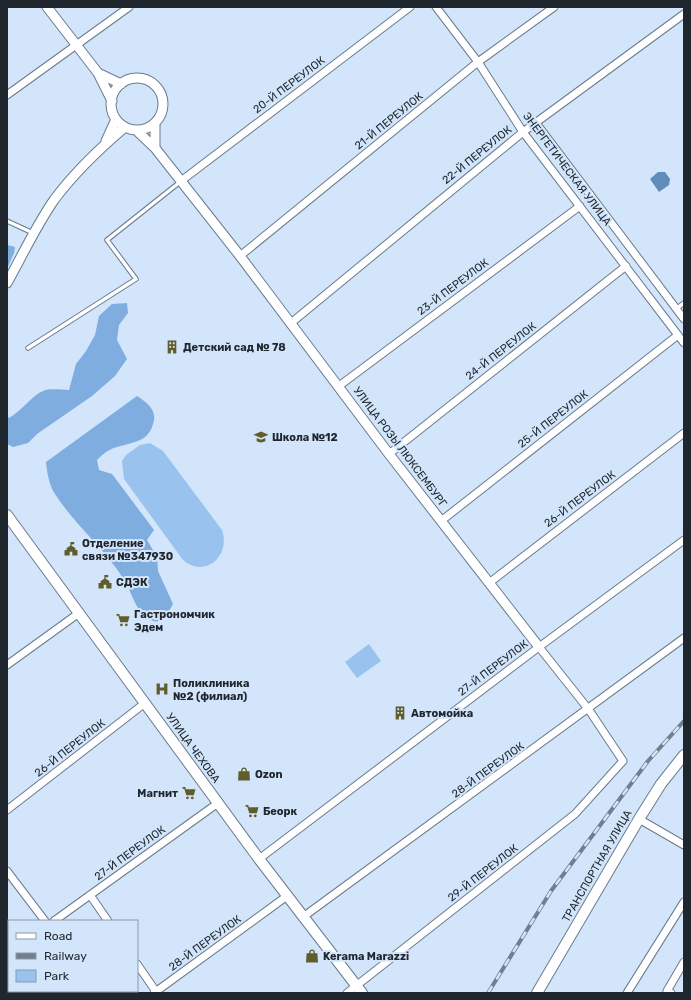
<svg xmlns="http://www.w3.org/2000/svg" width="691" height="1000" viewBox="0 0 691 1000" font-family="Rubik,sans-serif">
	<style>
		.green { fill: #9ac2ee }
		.forest { fill: #80addf }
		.water { fill: #5f8cbb }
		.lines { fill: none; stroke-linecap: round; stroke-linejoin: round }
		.service-casing { stroke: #6b7b8e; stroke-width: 5.5 }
		.minor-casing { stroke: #6b7b8e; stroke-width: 9 }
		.tertiary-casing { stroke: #6b7b8e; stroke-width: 11 }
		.secondary-casing { stroke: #6b7b8e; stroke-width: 12 }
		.service { stroke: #fff; stroke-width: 3.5 }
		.minor { stroke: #fff; stroke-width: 7 }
		.tertiary { stroke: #fff; stroke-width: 9 }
		.secondary { stroke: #fff; stroke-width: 10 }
		.rail-casing { stroke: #727e8c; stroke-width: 4 }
		.rail { stroke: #d2e5fa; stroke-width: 2.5; stroke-dasharray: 8; stroke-linecap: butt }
		.labels { text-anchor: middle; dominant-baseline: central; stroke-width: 4; stroke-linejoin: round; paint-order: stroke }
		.street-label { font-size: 11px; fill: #1f262d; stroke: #d2e5fa }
		.poi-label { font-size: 11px; font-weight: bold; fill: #1f262d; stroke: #d2e5fa; text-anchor: start }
	</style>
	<rect width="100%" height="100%" fill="#d2e5fa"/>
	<path class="green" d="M150 443 163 451 222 530C231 556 205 579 183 560L124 479 122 461 126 455 140 445Z
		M369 644 381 661 357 678 345 662Z"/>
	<path class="forest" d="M7 245 15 247 14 253 7 269Z
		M127 303 128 313 119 325 117 340 127 359 115 376 92 396 37 434 28 443 13 447 7 444V415L9 418C23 410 31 396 43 391 50 388 61 390 69 390L76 364 86 351 95 335 99 316 112 304Z
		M137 396C145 401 156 409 154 420 149 448 125 440 106 452 103 454 100 457 97 460L99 470 112 474 154 530 147 540 157 557 158 571 173 604C169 611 162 626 151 620 135 613 132 591 123 578 104 548 74 524 55 494 49 485 47 472 46 462Z"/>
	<path class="water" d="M658 172H665L670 179 669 185 659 192 650 179Z"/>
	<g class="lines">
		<g class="service-casing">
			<path id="service" d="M7 221 33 233
				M676 309 684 303
				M28 348 136 279 107 240 180 182"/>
		</g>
		<g class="minor-casing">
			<path id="minor" d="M436 7 478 62 523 132 684 343
				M7 95 129 7
				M536 123 684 319
				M181 181 410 7
				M240 256 478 62 554 7
				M291 323 523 132 684 14
				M339 386 580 206
				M389 454 626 266
				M441 521 678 335
				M489 583 684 433
				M7 665 79 613
				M7 810 145 703
				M639 819 684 845
				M259 859 539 647 684 540
				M7 871 45 921
				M90 895 108 921
				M303 917 684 638
				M54 921 218 803
				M7 956 9 955
				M137 964 157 993
				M42 991 43 993
				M154 993 287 896
				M347 993 575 814 623 761 589 710 539 647
				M627 993 684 902
				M671 993 667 991 684 962"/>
		</g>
		<g class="tertiary-casing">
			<path id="tertiary" d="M47 7 98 73 112 101
				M98 73 121 84
				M111 104a26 26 0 1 1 52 0a26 26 0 1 1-52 0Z
				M155 124V148
				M136 130 155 148 240 256 389 454 539 647
				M106 141 116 119
				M7 283C22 256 36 226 54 200 74 173 99 149 125 127"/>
		</g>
		<g class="secondary-casing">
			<path id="secondary" d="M7 515 259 859 362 993
				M537 993 639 819 661 784 684 755"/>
		</g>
		<use href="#service" class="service"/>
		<use href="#minor" class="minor"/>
		<use href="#tertiary" class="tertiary"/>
		<use href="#secondary" class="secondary"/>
		<g class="rail-casing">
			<path id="rail" d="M488 993 551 891 648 761 684 721"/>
		</g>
		<use href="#rail" class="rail"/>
	</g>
	<defs>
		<g id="building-bare" transform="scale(1.08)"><path d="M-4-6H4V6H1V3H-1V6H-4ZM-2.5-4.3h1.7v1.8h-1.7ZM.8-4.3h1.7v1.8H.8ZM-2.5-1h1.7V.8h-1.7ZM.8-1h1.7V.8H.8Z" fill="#615d2a" stroke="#d2e5fa" stroke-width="2.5" paint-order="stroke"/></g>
		<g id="school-bare" transform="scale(1.08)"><path d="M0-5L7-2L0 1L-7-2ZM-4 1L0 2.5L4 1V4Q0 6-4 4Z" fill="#615d2a" stroke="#d2e5fa" stroke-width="2.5" paint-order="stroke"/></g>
		<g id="civic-bare" transform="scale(1.08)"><path d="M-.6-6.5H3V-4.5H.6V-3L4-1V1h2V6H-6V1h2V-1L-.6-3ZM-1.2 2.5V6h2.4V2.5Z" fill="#615d2a" stroke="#d2e5fa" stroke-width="2.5" paint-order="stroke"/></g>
		<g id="supermarket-bare" transform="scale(1.08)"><path d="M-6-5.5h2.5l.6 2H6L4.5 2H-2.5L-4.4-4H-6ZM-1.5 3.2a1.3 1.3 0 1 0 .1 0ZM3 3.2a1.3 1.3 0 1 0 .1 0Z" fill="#615d2a" stroke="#d2e5fa" stroke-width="2.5" paint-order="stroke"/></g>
		<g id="hospital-bare" transform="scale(1.08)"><path d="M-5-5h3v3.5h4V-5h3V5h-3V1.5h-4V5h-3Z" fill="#615d2a" stroke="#d2e5fa" stroke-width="2.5" paint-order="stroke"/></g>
		<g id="shop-bare" transform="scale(1.08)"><path d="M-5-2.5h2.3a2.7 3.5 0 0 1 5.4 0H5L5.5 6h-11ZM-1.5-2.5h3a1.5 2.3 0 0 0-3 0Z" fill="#615d2a" stroke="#d2e5fa" stroke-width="2.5" paint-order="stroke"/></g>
	</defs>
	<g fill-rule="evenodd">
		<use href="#building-bare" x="172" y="347"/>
		<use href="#school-bare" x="261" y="437"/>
		<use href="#civic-bare" x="71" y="549"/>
		<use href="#civic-bare" x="105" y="582"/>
		<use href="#supermarket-bare" x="123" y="620"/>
		<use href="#hospital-bare" x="162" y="689"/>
		<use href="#building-bare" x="400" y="713"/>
		<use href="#shop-bare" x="244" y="774"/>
		<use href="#supermarket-bare" x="189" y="793"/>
		<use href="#supermarket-bare" x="252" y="811"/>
		<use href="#shop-bare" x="312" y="956"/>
	</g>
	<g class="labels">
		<g class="street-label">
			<text transform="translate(289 85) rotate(-37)">20-Й ПЕРЕУЛОК</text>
			<text transform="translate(389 121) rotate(-39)">21-Й ПЕРЕУЛОК</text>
			<text transform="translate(477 155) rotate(-39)">22-Й ПЕРЕУЛОК</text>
			<text transform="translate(567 169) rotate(53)">ЭНЕРГЕТИЧЕСКАЯ УЛИЦА</text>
			<text transform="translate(453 287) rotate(-37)">23-Й ПЕРЕУЛОК</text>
			<text transform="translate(501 351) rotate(-38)">24-Й ПЕРЕУЛОК</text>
			<text transform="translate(553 419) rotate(-38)">25-Й ПЕРЕУЛОК</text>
			<text transform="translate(400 447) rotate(53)">УЛИЦА РОЗЫ ЛЮКСЕМБУРГ</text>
			<text transform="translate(580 499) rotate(-37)">26-Й ПЕРЕУЛОК</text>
			<text transform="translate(493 668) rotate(-37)">27-Й ПЕРЕУЛОК</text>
			<text transform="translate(70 748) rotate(-38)">26-Й ПЕРЕУЛОК</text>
			<text transform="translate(193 748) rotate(54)">УЛИЦА ЧЕХОВА</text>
			<text transform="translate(488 770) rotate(-36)">28-Й ПЕРЕУЛОК</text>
			<text transform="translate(130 853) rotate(-36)">27-Й ПЕРЕУЛОК</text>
			<text transform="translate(597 866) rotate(-60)">ТРАНСПОРТНАЯ УЛИЦА</text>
			<text transform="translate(483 873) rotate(-38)">29-Й ПЕРЕУЛОК</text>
			<text transform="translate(205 943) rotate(-36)">28-Й ПЕРЕУЛОК</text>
		</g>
		<g class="poi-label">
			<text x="183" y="347">Детский сад № 78</text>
			<text x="272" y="437">Школа №12</text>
			<text x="82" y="543">Отделение<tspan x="82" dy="13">связи №347930</tspan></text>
			<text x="116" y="582">СДЭК</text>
			<text x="134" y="614">Гастрономчик<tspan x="134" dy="13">Эдем</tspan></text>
			<text x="173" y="683">Поликлиника<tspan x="173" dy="13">№2 (филиал)</tspan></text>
			<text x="411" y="713">Автомойка</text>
			<text x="255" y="774">Ozon</text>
			<text x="178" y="793" text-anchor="end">Магнит</text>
			<text x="263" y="811">Беорк</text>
			<text x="323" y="956">Kerama Marazzi</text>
		</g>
	</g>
	<rect width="691" height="1000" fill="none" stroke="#1f262d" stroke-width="16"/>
	<rect x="8" y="920" width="130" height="72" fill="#d2e5fa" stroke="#8a99a8"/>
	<rect x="16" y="933" width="20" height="6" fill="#ffffff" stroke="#8a99a8"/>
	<text x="44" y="940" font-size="12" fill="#1f262d">Road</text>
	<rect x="16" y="953" width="20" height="6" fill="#727e8c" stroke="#8a99a8"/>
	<text x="44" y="960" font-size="12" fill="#1f262d">Railway</text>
	<rect x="16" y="970" width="20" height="12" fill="#9ac2ee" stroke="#8a99a8"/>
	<text x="44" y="980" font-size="12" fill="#1f262d">Park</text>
</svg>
